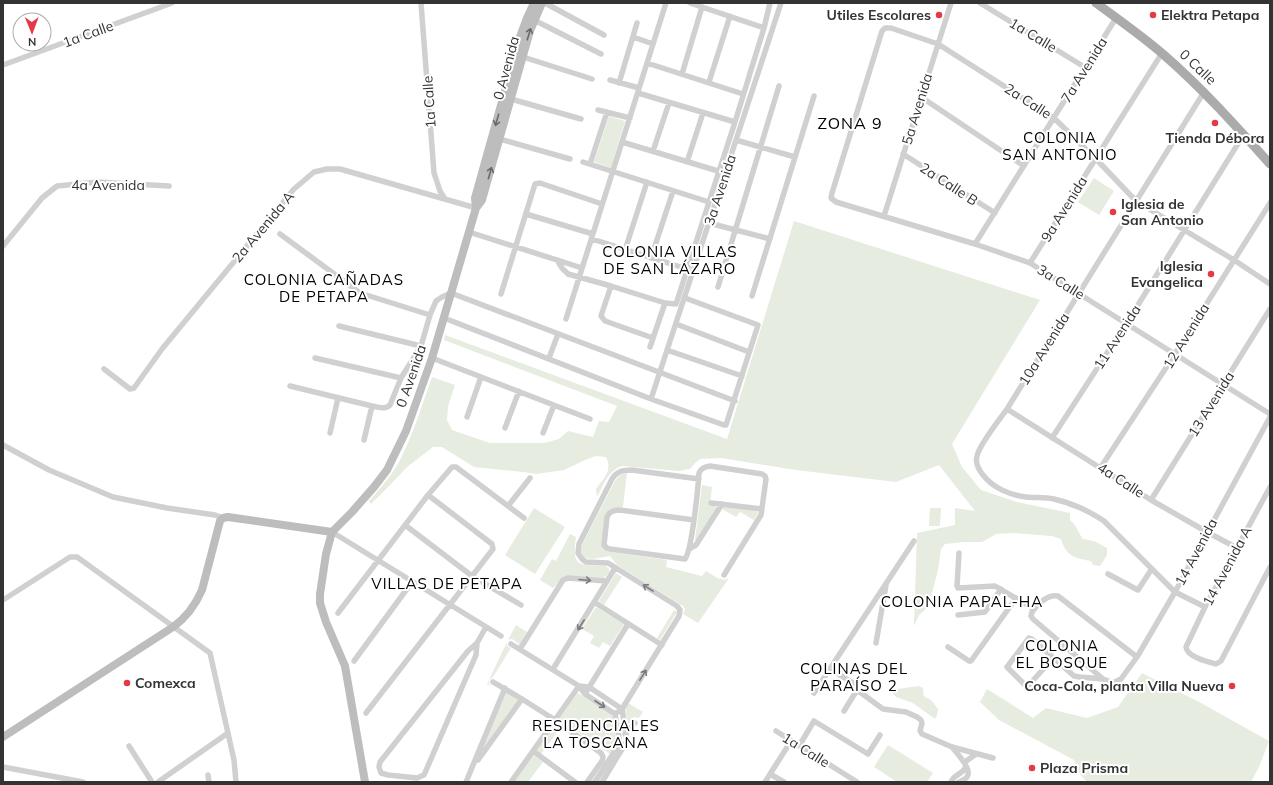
<svg xmlns="http://www.w3.org/2000/svg" width="1273" height="785" viewBox="0 0 1273 785" font-family="Mulish,sans-serif">
	<style>
		.green { fill: #e6ecdf }
		.lines { fill: none; stroke-linecap: round; stroke-linejoin: round }
		.street { stroke: #d0d0d0; stroke-width: 5.5 }
		.secondary { stroke: #bdbdbd; stroke-width: 8 }
		.primary { stroke: #ababab; stroke-width: 9 }
		.oneway { stroke: #6a6a6a }
		.oneway2 { stroke: #7a7a7a }
		.poi-dot { fill: #e63946; stroke: #fff; stroke-width: 1.5 }
		.labels { text-anchor: middle; dominant-baseline: central; stroke-width: 4; stroke-linejoin: round; paint-order: stroke }
		.poi-label { font-size: 14px; font-weight: bold; fill: #333; stroke: #fff; text-anchor: start }
		.street-label { font-size: 14px; fill: #333; stroke: #fff }
		.neighbourhood-label { font-size: 15px; letter-spacing: 1px; fill: #000; stroke: #fff }
		.quarter-label { font-size: 16px; letter-spacing: 1px; fill: #000; stroke: #fff }
	</style>
	<rect width="100%" height="100%" fill="#fff"/>
	<path class="green" d="M609 116 625 121 611 168 594 162Z
		M1094 178 1114 191 1099 215 1078 202Z
		M794 221 1040 300 952 444 962 467 981 490 1017 502 1070 513V520C1076 525 1078 532 1083 539L1094 541 1107 548V555L1100 566 1093 565 1091 561C1074 558 1066 556 1061 539L1052 536 1014 533 996 534 982 542H963L945 544 941 549 938 570 931 597 926 609 919 615 914 626 917 533 955 525V508L975 511 939 465 896 482 796 470 721 458 700 459 695 463 690 469 679 471 622 466C608 471 604 484 597 497L596 489C604 478 613 470 606 457L596 456 585 460 564 470 536 474 523 472 474 467 442 447H433L407 467 391 484 371 504 369 501C380 489 391 476 399 462 413 435 422 405 432 377L455 385 448 406 447 420 452 430 490 443H544L559 439 568 431 593 437 599 421 609 422 617 406 444 340 445 335 727 439Z
		M626 473H627L623 507 610 509 605 514 602 544 611 552 667 560 666 567 702 576 706 571 719 579 720 578 724 580 729 578 698 623 683 614 685 609 683 606 617 565 610 556C600 557 576 566 582 545L615 481 620 475Z
		M702 485 712 487 710 505 715 506 716 509 696 541 695 540Z
		M723 507 756 511 758 513 754 520 740 512 736 517 722 509Z
		M534 508 565 527 535 574 505 555Z
		M930 508H941L940 526H929Z
		M570 534 576 537C571 570 581 564 606 566L609 569V572L604 578 565 576 553 588 540 580 552 559 556 561Z
		M616 573 622 577 604 605 599 601Z
		M596 607 624 624 610 646 603 642 599 648 590 643 594 636 582 629Z
		M674 610 677 612 660 640 657 638Z
		M516 625 527 632 520 645C515 642 513 637 508 640Z
		M507 642V646L511 648 493 677 489 680V684L493 687 487 684Z
		M1142 673 1201 703 1269 741 1259 767 1251 782H1087L1080 774 1074 760 999 720 980 702 987 689 1033 718 1046 708 1087 718 1118 707Z
		M919 686 923 688C923 700 925 695 932 701 934 703 936 707 938 709L937 715 935 719 913 703 896 697 890 690Z
		M505 688 522 699 472 768Z
		M578 693 612 714 617 743 593 782H590L610 754 559 719 577 694Z
		M628 703 643 712 639 718 634 717 631 720 630 723 628 724 625 708Z
		M556 724 561 727 541 754 536 750Z
		M888 745 933 773 927 782H897L874 767Z
		M533 755 543 762 528 782H514Z"/>
	<g class="lines">
		<path class="street" d="M421 3 434 173 440 191 445 199
			M545 3 604 35
			M690 3 764 28
			M980 3 1086 68
			M534 20 601 54
			M633 37 653 44
			M520 56 592 79
			M647 63 743 94
			M3 65 172 3
			M682 74 702 7
			M610 80 639 88
			M709 82 730 16
			M619 83 637 23
			M1204 92 1007 409C1000 419 979 445 977 456 975 463 979 470 983 475 993 488 1010 495 1026 497 1035 498 1045 497 1054 499 1071 503 1089 511 1104 521L1175 592 1205 607
			M638 93 735 122
			M921 97 1024 166
			M511 99 581 119
			M598 110 630 118
			M496 138 570 159
			M736 140 795 157
			M622 142 718 171
			M653 151 669 103
			M903 154 995 213
			M583 162 709 202
			M687 162 703 113
			M590 164 607 112
			M526 214 593 234
			M884 216 951 3
			M709 223 770 239
			M469 232 582 268
			M280 234 360 293 430 315
			M592 239 687 269
			M975 244 1116 18
			M3 246 42 198 57 186 98 182 169 186
			M625 250 647 182
			M651 258 673 191
			M557 260 562 268 568 274 611 286 665 303 676 304 735 122 764 28 770 3
			M1030 263 1162 53
			M1270 284 1234 260 1136 201 1096 159 1054 118 938 44 891 28H885L882 31 832 193 831 198 836 202 975 244 1030 263 1270 414
			M611 286 601 316 605 321 653 338
			M718 287 779 86
			M501 294 535 184 540 183 602 204
			M752 296 814 96
			M444 318 651 399 724 425H726L758 325 685 298
			M566 319 666 3
			M676 324 749 352
			M339 326 421 346
			M650 347 665 303
			M667 350 742 376
			M315 358 401 378
			M432 358 590 419
			M549 358 558 334
			M104 369 130 389 134 388 162 349 294 189 314 172 327 169H340L476 208
			M290 386 372 406C379 407 385 410 390 405L401 378 421 346 430 315 436 301 442 297 451 293 735 401
			M651 399 781 3
			M1007 409 1151 500 1207 532 1237 548
			M467 417 481 377
			M505 428 519 391
			M330 433 338 398
			M543 433 554 405
			M1052 438 1133 313 1244 134
			M364 440 372 406
			M3 445 49 470 113 497 167 508 215 515 223 518
			M1101 467 1175 354 1270 203
			M1270 487 1205 607 1186 647C1187 657 1208 662 1216 664L1221 661 1270 567
			M1151 500 1270 309
			M711 503 762 509
			M508 506 530 478
			M694 520 620 510C615 510 609 511 607 517L604 545 607 548 610 549 685 559C692 550 698 488 699 473 701 468 705 467 710 466L762 474 765 476 766 479 761 515 724 575
			M405 525 472 576 521 605
			M332 532 501 636
			M689 549 696 545 722 504
			M959 553 957 586 958 588 995 586 1034 609
			M1108 574 1136 589 1138 590 1151 570
			M3 600 70 557H77L210 653 234 760 236 782
			M594 602 662 645
			M338 613 428 495 452 467H456L524 518
			M958 615 985 612 1001 589
			M477 643 476 655 424 775 417 778 388 775 381 773 379 767 380 762 468 651 477 643 486 627
			M876 643 886 585
			M511 644 579 686 585 694 615 714
			M948 647 969 661H971L1016 598
			M520 649 563 580 568 578 606 581
			M1137 657 1058 596C1048 594 1037 604 1032 612L1031 616 1033 619 1103 679 1111 682H1115L1121 679 1137 657 1175 592 1270 417
			M1053 658 1029 685 1027 686 1025 685 1007 667 1029 638 1032 639 1074 676 1080 677 1103 679
			M354 661 412 582
			M553 669 615 568
			M830 669 853 683 857 690 883 709 906 712 917 717 921 720 922 723 920 731 922 734 952 747 993 758
			M493 682 522 699 555 720 601 753 603 757 602 761 587 782
			M579 686 589 687 622 709
			M814 693 914 541
			M585 694 628 624
			M844 711 857 690
			M366 713 493 549 492 544 428 495
			M615 714 622 709 679 616 680 610 677 606 608 563 586 562 582 559 578 553 579 544 612 479C617 471 623 470 632 470L699 479
			M776 731 857 782
			M625 734 635 723
			M129 746 152 782
			M799 746 814 721 868 754 880 735
			M952 747C956 752 973 770 967 777 966 779 961 781 959 782
			M533 751 575 782
			M478 760 522 699
			M965 762 976 754
			M3 767 83 782
			M770 774 784 782
			M208 775 209 782
			M158 782 228 733
			M466 782 505 688
			M511 782 579 686
			M595 782 620 743 615 714
			M602 782 627 741 622 709
			M765 782 791 741
			M951 782C954 774 964 774 966 766"/>
		<path class="secondary" d="M476 208 482 200 530 31 542 3
			M3 737 173 627C187 617 195 606 202 590L220 521 223 518 228 517 332 532
			M365 782 345 666 326 622 320 603V594L326 554 332 532 352 512 374 487 387 470 406 431 432 358 476 208 475 198 520 37 527 18 534 3"/>
		<path class="primary" d="M1096 3C1119 20 1142 36 1164 55 1202 88 1236 126 1270 164"/>
	</g>
	<defs><path id="oneway-shaft" d="M-6 0H5M1.5-3L5.5 0L1.5 3" fill="none" stroke-width="1.6" stroke-linecap="round" stroke-linejoin="round"/></defs>
	<g class="oneway">
		<use href="#oneway-shaft" transform="translate(529 34) rotate(-73)"/>
		<use href="#oneway-shaft" transform="translate(497 120) rotate(106)"/>
		<use href="#oneway-shaft" transform="translate(490 173) rotate(-74)"/>
	</g>
	<g class="oneway2">
		<use href="#oneway-shaft" transform="translate(585 580) rotate(5)"/>
		<use href="#oneway-shaft" transform="translate(648 588) rotate(-148)"/>
		<use href="#oneway-shaft" transform="translate(581 625) rotate(122)"/>
		<use href="#oneway-shaft" transform="translate(643 675) rotate(-58)"/>
		<use href="#oneway-shaft" transform="translate(600 704) rotate(33)"/>
	</g>
	<g class="poi-dot">
		<circle cx="939" cy="15" r="4"/>
		<circle cx="1153" cy="15" r="4"/>
		<circle cx="1215" cy="123" r="4"/>
		<circle cx="1113" cy="212" r="4"/>
		<circle cx="1211" cy="274" r="4"/>
		<circle cx="127" cy="683" r="4"/>
		<circle cx="1232" cy="686" r="4"/>
		<circle cx="1032" cy="768" r="4"/>
	</g>
	<g class="labels">
		<g class="poi-label">
			<text x="931" y="15" text-anchor="end">Utiles Escolares</text>
			<text x="1161" y="15">Elektra Petapa</text>
			<text x="1215" y="138" text-anchor="middle">Tienda Débora</text>
			<text x="1121" y="204">Iglesia de<tspan x="1121" dy="16">San Antonio</tspan></text>
			<text x="1203" y="266" text-anchor="end">Iglesia<tspan x="1203" dy="16">Evangelica</tspan></text>
			<text x="135" y="683">Comexca</text>
			<text x="1224" y="686" text-anchor="end">Coca-Cola, planta Villa Nueva</text>
			<text x="1040" y="768">Plaza Prisma</text>
		</g>
		<g class="street-label">
			<text transform="translate(88 34) rotate(-20)">1a Calle</text>
			<text transform="translate(1033 35) rotate(31)">1a Calle</text>
			<text transform="translate(1198 67) rotate(43)">0 Calle</text>
			<text transform="translate(506 68) rotate(-75)">0 Avenida</text>
			<text transform="translate(1084 70) rotate(-58)">7a Avenida</text>
			<text transform="translate(1028 101) rotate(33)">2a Calle</text>
			<text transform="translate(429 102) rotate(-94)">1a Calle</text>
			<text transform="translate(917 109) rotate(-73)">5a Avenida</text>
			<text transform="translate(949 184) rotate(33)">2a Calle B</text>
			<text x="108" y="185">4a Avenida</text>
			<text transform="translate(720 190) rotate(-72)">3a Avenida</text>
			<text transform="translate(1064 209) rotate(-58)">9a Avenida</text>
			<text transform="translate(263 227) rotate(-50)">2a Avenida A</text>
			<text transform="translate(1061 282) rotate(32)">3a Calle</text>
			<text transform="translate(1186 336) rotate(-58)">12 Avenida</text>
			<text transform="translate(1117 337) rotate(-57)">11 Avenida</text>
			<text transform="translate(1044 349) rotate(-58)">10a Avenida</text>
			<text transform="translate(411 376) rotate(-71)">0 Avenida</text>
			<text transform="translate(1211 404) rotate(-58)">13 Avenida</text>
			<text transform="translate(1121 480) rotate(33)">4a Calle</text>
			<text transform="translate(1196 552) rotate(-62)">14 Avenida</text>
			<text transform="translate(1227 566) rotate(-62)">14 Avenida A</text>
			<text transform="translate(806 750) rotate(32)">1a Calle</text>
		</g>
		<g class="neighbourhood-label">
			<text x="1060" y="137">COLONIA<tspan x="1060" dy="17">SAN ANTONIO</tspan></text>
			<text x="670" y="251">COLONIA VILLAS<tspan x="670" dy="17">DE SAN LÁZARO</tspan></text>
			<text x="324" y="279">COLONIA CAÑADAS<tspan x="324" dy="17">DE PETAPA</tspan></text>
			<text x="447" y="583">VILLAS DE PETAPA</text>
			<text x="962" y="601">COLONIA PAPAL-HA</text>
			<text x="1062" y="645">COLONIA<tspan x="1062" dy="17">EL BOSQUE</tspan></text>
			<text x="854" y="668">COLINAS DEL<tspan x="854" dy="17">PARAÍSO 2</tspan></text>
			<text x="596" y="725">RESIDENCIALES<tspan x="596" dy="17">LA TOSCANA</tspan></text>
		</g>
		<g class="quarter-label">
			<text x="850" y="123">ZONA 9</text>
		</g>
	</g>
	<rect width="1273" height="785" fill="none" stroke="#333333" stroke-width="8"/>
	<g transform="translate(32 32) rotate(179)"><circle r="19" fill="#ffffff" stroke="#adadad"/>
	<path d="M0-3L7 15L0 10L-7 15Z" fill="#e63946"/>
	<text y="-6" font-size="11" font-weight="bold" text-anchor="middle" fill="#333333">N</text>
	</g>
</svg>
